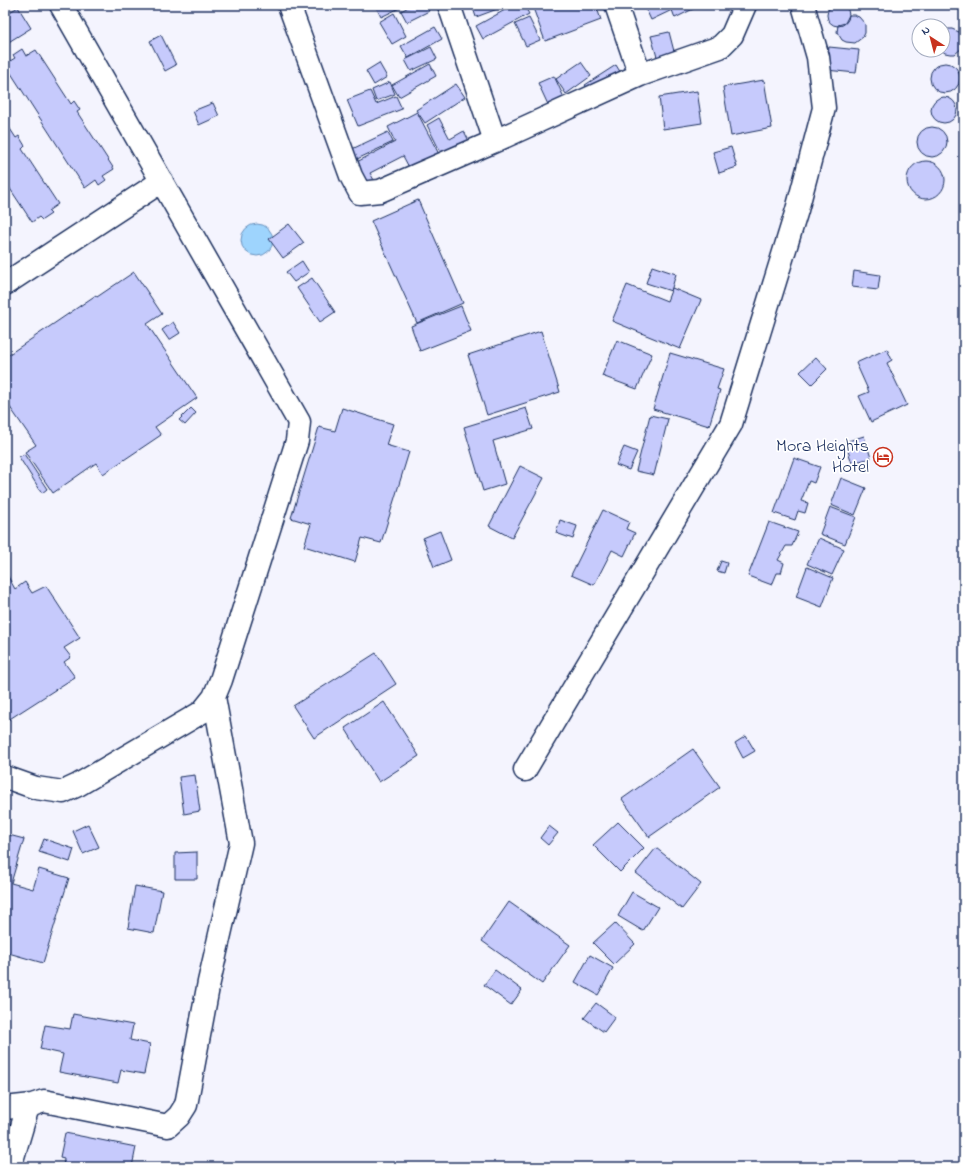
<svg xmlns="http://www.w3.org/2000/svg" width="969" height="1172" viewBox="0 0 969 1172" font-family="'Indie Flower',sans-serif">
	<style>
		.water { fill: #9ed4fd; stroke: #6a92bd }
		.building { fill: #c6cafc; stroke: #1b2f5e }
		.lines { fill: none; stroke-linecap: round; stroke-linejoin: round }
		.minor-casing { stroke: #1b2f5e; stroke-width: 25 }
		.minor { stroke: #fff; stroke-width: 22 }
		.labels { text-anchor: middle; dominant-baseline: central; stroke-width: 3.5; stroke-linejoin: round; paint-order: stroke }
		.poi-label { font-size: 18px; fill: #1b2f5e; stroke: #fff; text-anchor: end }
	</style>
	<rect width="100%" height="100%" fill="#f4f4fe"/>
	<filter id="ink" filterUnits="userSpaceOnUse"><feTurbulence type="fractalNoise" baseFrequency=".025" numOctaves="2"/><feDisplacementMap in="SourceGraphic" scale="8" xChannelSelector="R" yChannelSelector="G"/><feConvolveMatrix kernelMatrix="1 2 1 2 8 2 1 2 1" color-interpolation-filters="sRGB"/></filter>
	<g filter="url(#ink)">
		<path class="water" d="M241 240a16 16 0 1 1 32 0a16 16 0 1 1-32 0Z"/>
		<path class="building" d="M827 15a11 11 0 1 1 22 0a11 11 0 1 1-22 0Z
			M375 5H406L381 17Z
			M412 5H426L429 11 407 22 401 11Z
			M472 5H508L476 17Z
			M514 5H524L529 14 483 39 476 26Z
			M532 5H596L601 20 545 41Z
			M650 5H701L675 18 672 10 651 20 645 7Z
			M18 7 31 28 7 43 5 40V15Z
			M394 13 406 36 392 44 379 22Z
			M849 15H854L859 17 865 24V33L863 37 855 43 846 42 842 40 837 32 838 25 845 23Z
			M529 18 540 40 526 46 515 24Z
			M435 27 442 39 408 58 401 46Z
			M948 29H952L959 32 962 35 963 39V44L962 48 955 54H950L945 53 941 50H943V31Z
			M669 32 676 59 659 64 651 36Z
			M161 35 176 65 165 71 150 41Z
			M431 47 437 59 411 71 405 60Z
			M829 47 859 50 856 73 826 70Z
			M22 49 26 56 36 50 71 104 74 101 80 110 77 112 114 169 103 176 106 180 99 185 96 180 85 188 5 64 15 58 13 55Z
			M581 62 591 76 566 94 556 79Z
			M379 63 387 77 374 85 366 71Z
			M930 78a15 15 0 1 1 30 0a15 15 0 1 1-30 0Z
			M430 64 436 76 399 97 392 85Z
			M616 65 622 75 592 94 585 85Z
			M554 76 567 104 551 111 538 83Z
			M764 80 772 128 731 136 723 87Z
			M390 82 395 94 376 101 372 90Z
			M456 84 465 97 425 123 416 110Z
			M370 91 376 104 396 96 402 109 358 126 347 100Z
			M697 91 702 123 663 129 659 97Z
			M931 110a13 13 0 1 1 26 0a13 13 0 1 1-26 0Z
			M213 103 219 116 199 125 193 111Z
			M417 112 441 158 412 173 403 156 370 173 378 187 368 193 353 164 395 142 388 127Z
			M439 118 450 139 464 131 471 145 444 159 427 125Z
			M5 121 16 138 19 136 25 146 22 149 58 204 48 211 51 214 42 220 39 217 32 222 5 181Z
			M917 142a15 15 0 1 1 30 0a15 15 0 1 1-30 0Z
			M388 132 393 142 355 160 350 150Z
			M731 147 737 167 719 173 713 152Z
			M907 180a19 19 0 1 1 38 0a19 19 0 1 1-38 0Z
			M418 200 463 303 417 323 371 221Z
			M289 224 304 243 283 258 269 239Z
			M302 261 309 272 294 282 286 272Z
			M652 266 676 274 671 291 646 283Z
			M854 271 880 275 878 290 852 287Z
			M134 272 162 314 147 324 197 398 155 427 161 435 103 474 96 463 53 493 25 452 36 445 5 400V357L96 295 97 297Z
			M312 278 335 312 320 322 297 288Z
			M627 285 667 301 672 288 701 300 680 349 612 321Z
			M461 306 471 331 420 351 411 326Z
			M173 322 180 333 169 340 162 330Z
			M541 331 560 392 487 415 468 355Z
			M617 340 652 354 637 389 602 376Z
			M887 349 892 360 887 363 907 405 871 422 859 396 869 392 856 363Z
			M670 353 724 369 717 389 720 390 709 426 653 409Z
			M816 357 827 369 812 384 800 372Z
			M191 408 196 413 185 425 179 420Z
			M342 408 393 424 386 445 409 452 381 543 362 538 355 562 304 546 311 524 291 518 319 427 335 431Z
			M526 408 533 429 493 441 505 484 483 491 464 427Z
			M650 415 668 419 654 475 636 471Z
			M864 436 871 458 852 463 845 442Z
			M624 447 637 452 629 470 616 465Z
			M24 454 47 489 42 493 19 457Z
			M794 458 820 467 814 483 809 481 801 501 808 503 805 513 798 511 795 520 774 513Z
			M520 466 544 478 512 538 489 526Z
			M841 478 866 488 855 515 831 505Z
			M830 507 856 517 845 544 820 534Z
			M603 510 629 522 626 529 635 533 624 556 612 550 594 585 571 575Z
			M560 520 577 526 573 539 556 533Z
			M769 522 798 532 792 546H786L778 560 784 563 781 573H777L772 585 748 576Z
			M440 531 451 560 434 567 423 538Z
			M819 538 844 549 832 575 807 564Z
			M721 561 727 563 724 573 717 571Z
			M807 567 833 578 822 607 796 597Z
			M6 573 15 589 25 582 32 593 46 586 80 638 64 648 71 657 64 662 75 677 5 722V574Z
			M376 653 396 684 314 738 293 706Z
			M384 702 419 756 379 782 345 728Z
			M746 736 755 751 743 758 735 743Z
			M693 749 720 787 649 837 622 799Z
			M195 775 200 811 184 814 179 777Z
			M618 822 644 848 620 872 593 845Z
			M88 824 99 847 83 854 73 831Z
			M549 826 558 833 548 845 540 838Z
			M5 834 24 839 11 883 33 889 39 869 69 878 43 963 5 952Z
			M44 839 74 849 70 862 39 852Z
			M656 848 701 884 682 909 636 873Z
			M197 852V879H175V853Z
			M135 886 162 891 154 933 128 928Z
			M632 892 658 907 643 931 618 916Z
			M509 902 570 945 542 984 482 941Z
			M615 923 635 944 614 964 593 943Z
			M590 955 613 968 598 995 575 982Z
			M495 970 522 990 511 1005 484 985Z
			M596 1003 615 1017 604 1032 584 1018Z
			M73 1014 133 1025 130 1040 150 1044 144 1074 121 1070 118 1083 59 1072 63 1054 40 1049 45 1025 70 1029Z
			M65 1133 136 1147 132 1167H63L64 1158 60 1157Z"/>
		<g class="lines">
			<g class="minor-casing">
				<path id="minor" d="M289 5 351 176 360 193 380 191 495 141 640 75 720 47 732 35 745 5
					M449 5 495 141
					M616 5 640 75
					M5 284 162 181
					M525 770 731 424 797 210 824 108 818 57 803 5
					M5 777 36 788 63 792 78 785 202 712 214 697 221 680 297 441 299 422 61 5
					M5 1108 32 1105 44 1101 168 1126 179 1116 186 1105 209 982 241 843 214 697
					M10 1167 27 1110 32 1105"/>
			</g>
			<use href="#minor" class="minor"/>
		</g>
	</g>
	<defs>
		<g id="hotel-ring" transform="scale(1)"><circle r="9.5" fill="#fff" stroke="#c8321e" stroke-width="1.5"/><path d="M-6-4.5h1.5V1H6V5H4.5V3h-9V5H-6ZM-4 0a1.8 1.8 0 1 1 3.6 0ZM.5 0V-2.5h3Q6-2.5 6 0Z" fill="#c8321e"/></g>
	</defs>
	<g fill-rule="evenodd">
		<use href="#hotel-ring" x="883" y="457"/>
	</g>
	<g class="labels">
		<g class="poi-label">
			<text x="869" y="447">Mora Heights<tspan x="869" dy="21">Hotel</tspan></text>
		</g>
	</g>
	<rect width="969" height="1172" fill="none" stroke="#fff" stroke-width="20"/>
	<rect x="10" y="10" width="949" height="1152" fill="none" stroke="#1b2f5e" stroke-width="1.5" filter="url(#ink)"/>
	<g transform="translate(931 38) rotate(324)"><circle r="19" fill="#ffffff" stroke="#a4acbf"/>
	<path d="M0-3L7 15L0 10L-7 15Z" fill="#c8321e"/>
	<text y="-6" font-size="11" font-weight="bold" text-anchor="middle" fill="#1b2f5e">N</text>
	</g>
</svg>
